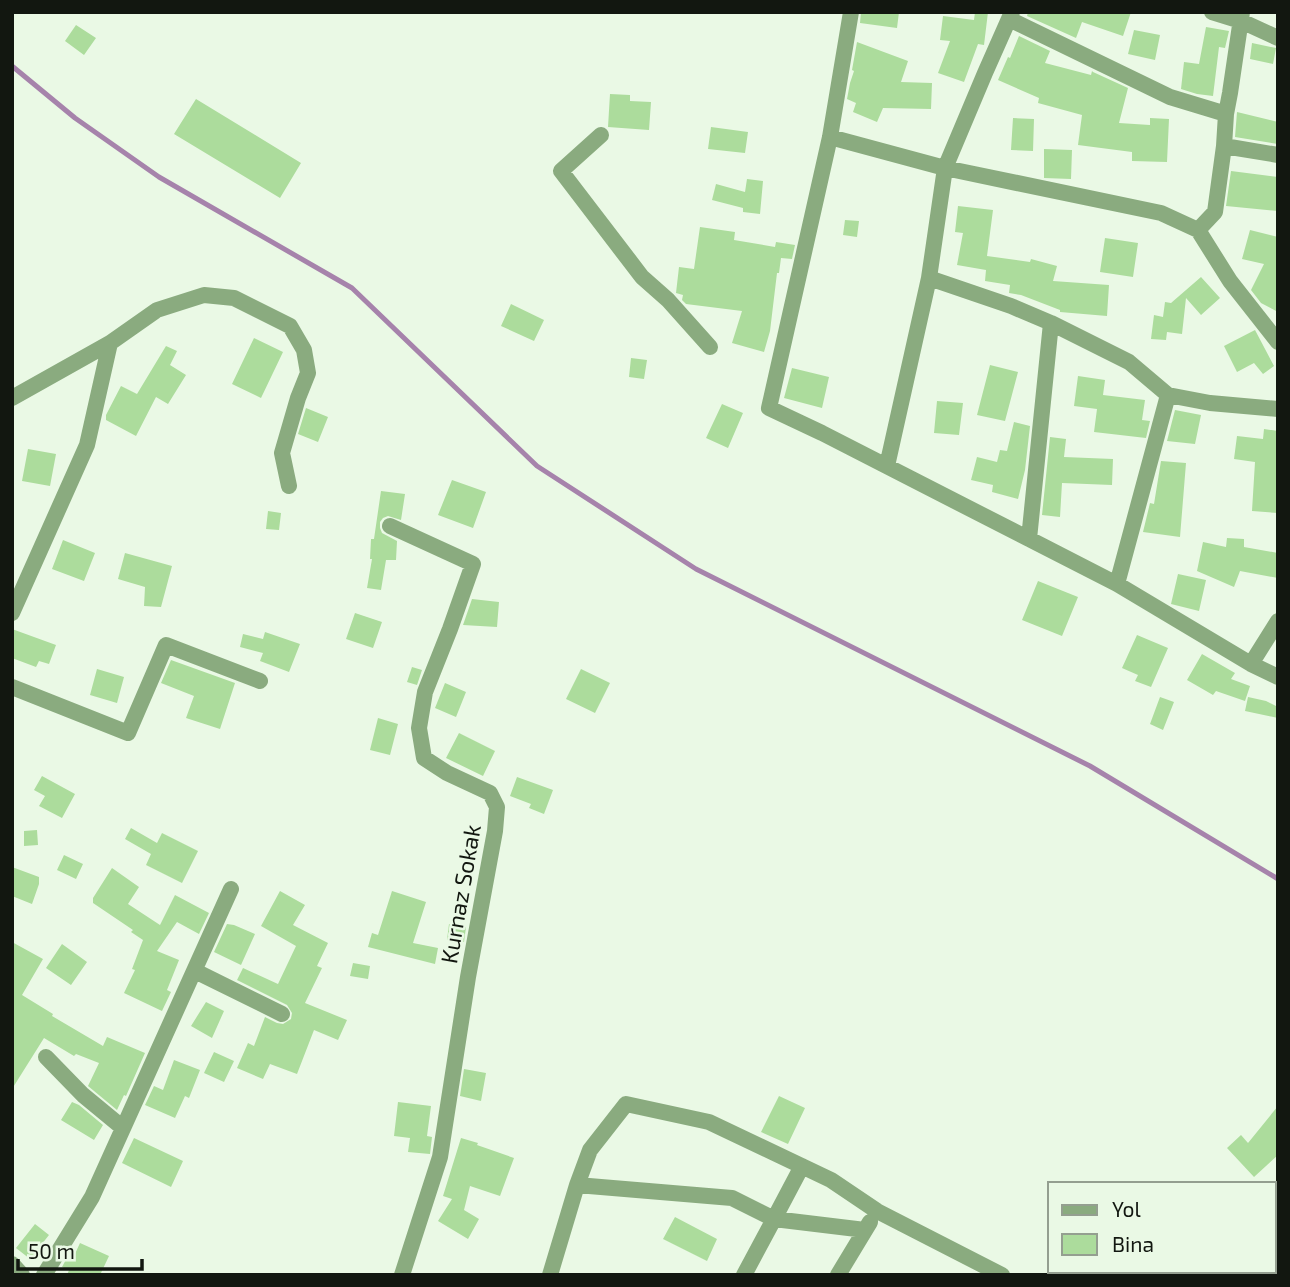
<svg xmlns="http://www.w3.org/2000/svg" width="1290" height="1287" viewBox="0 0 1290 1287" font-family="'Exo 2',sans-serif">
	<style>
		.lines { fill: none; stroke-linecap: round; stroke-linejoin: round }
		.stream { stroke: #a683ab; stroke-width: 5 }
		.building { fill: #acdc9c }
		.minor { stroke: #8aab7f; stroke-width: 16 }
		.labels { text-anchor: middle; dominant-baseline: central; stroke-width: 5; stroke-linejoin: round; paint-order: stroke }
		.street-label { font-size: 23px; fill: #121710; stroke: #eaf9e5 }
	</style>
	<rect width="100%" height="100%" fill="#eaf9e5"/>
	<g class="lines">
		<path class="stream" d="M12 66 75 118 159 177 352 288 537 466 696 569 1090 766 1278 879"/>
	</g>
	<path class="building" d="M861 12H899L897 28 860 23Z
		M975 12H988L984 45 978 44 964 82 938 73 950 41 940 40 943 16 974 20Z
		M1028 12H1131L1123 36 1082 22 1076 38 1027 16Z
		M76 25 96 38 84 55 65 41Z
		M1206 27 1229 31 1225 48 1219 47 1213 96 1197 94 1181 89 1184 62 1199 64Z
		M1134 30 1160 35 1155 60 1128 54Z
		M1019 36 1050 51 1045 63 1091 75 1092 71 1093 72 1128 88 1119 123 1150 125V118L1169 119 1167 162 1132 161V152L1078 145 1082 115 1038 103 1039 98 998 80 1008 57 1010 58Z
		M857 42 908 61 901 82 932 83 931 109 883 108 877 122 853 112 856 103 847 99 850 83 854 71 852 70Z
		M1252 43 1276 48 1273 64 1250 59Z
		M610 94 630 95V101L651 102 649 130 608 127Z
		M196 99 301 163 280 198 174 134Z
		M1237 112 1278 122V144L1235 137Z
		M1013 118 1034 119 1033 151 1011 150Z
		M711 127 748 132 745 153 708 149Z
		M1044 149 1072 150 1071 179 1044 178Z
		M1231 171 1278 177V211L1226 206Z
		M747 179 763 181 760 214 743 212V208L712 200 716 184 745 192Z
		M958 206 993 210 987 256 1030 262 1031 259 1057 266 1053 281 1109 285 1107 316 1060 312V310L1021 295 1009 293 1010 285 985 281 986 270 957 265 963 233 955 232Z
		M845 220 859 221 857 237 843 235Z
		M700 227 735 232 734 240 775 247 776 242 795 245 792 259 781 258 779 273H777L770 331 764 352 732 343 742 311 686 304 682 300 683 295 676 293 679 267 694 269Z
		M1250 230 1278 237V312L1261 303 1251 290 1264 264 1242 259Z
		M1105 238 1138 243 1133 277 1100 272Z
		M1201 277 1220 298 1201 315 1186 298 1182 334 1167 332 1166 340 1151 339 1154 315 1163 317 1165 302 1171 303Z
		M511 304 544 320 534 341 501 326Z
		M1255 330 1274 366 1263 374 1254 363 1237 372 1224 346Z
		M254 338 283 352 261 398 232 384Z
		M166 346 177 351 170 365 186 375 168 404 156 397 136 436 106 420V415L121 386 137 394Z
		M631 358 647 360 644 379 629 377Z
		M990 365 1018 372 1005 421 977 415Z
		M792 368 829 377 822 408 784 398Z
		M1078 376 1105 380 1103 395 1145 400 1142 420 1150 421 1146 438 1094 432 1097 409 1074 406Z
		M937 401 963 403 959 435 934 433Z
		M722 404 743 413 728 448 706 438Z
		M306 408 328 417 318 442 298 434Z
		M1175 410 1201 415 1195 444 1167 441Z
		M1014 422 1030 426 1025 470 1018 499 992 492 993 485 971 480 977 457 997 462 1000 450 1007 451Z
		M1264 429 1278 431V513L1252 511 1255 462 1234 459 1237 436 1263 439Z
		M1050 437 1066 439 1064 457 1113 459 1112 485 1062 483 1060 517 1042 515Z
		M28 449 56 454 50 486 22 481Z
		M1161 461 1186 463 1180 537 1143 532 1150 503 1154 504Z
		M452 480 486 492 473 528 438 515Z
		M381 491 405 494 401 520 388 516 383 518 380 522V528L382 533 397 541 396 560H386L381 590 367 588 372 559H370L371 539H374Z
		M268 511 281 513 279 530 266 529Z
		M1227 538 1244 539V547L1278 553V578L1240 571 1234 587 1197 571 1203 542 1226 547Z
		M63 540 95 553 84 581 52 569Z
		M125 553 172 566 161 607 144 606 145 587 118 579Z
		M1178 574 1206 580 1199 611 1171 604Z
		M1038 581 1078 597 1062 636 1022 620Z
		M472 599 499 602 497 627 463 625Z
		M355 613 382 622 373 648 346 639Z
		M12 629 56 645 49 664 39 661 36 667 12 658Z
		M265 632 300 644 289 672 260 661 263 653 240 647 243 634 263 639Z
		M1137 635 1168 648 1151 687 1135 681 1138 675 1122 668Z
		M1202 654 1235 673 1231 679 1250 686 1245 701 1216 691 1213 695 1187 680Z
		M171 660 235 683 220 729 186 718 194 696 161 683Z
		M412 667 422 670 417 685 407 682Z
		M97 669 124 677 117 703 90 695Z
		M581 669 610 683 595 713 566 699Z
		M445 683 466 692 456 717 435 708Z
		M1160 697 1174 702 1163 730 1150 724Z
		M1248 697 1266 701 1278 707V718L1245 711Z
		M378 718 398 724 390 755 370 750Z
		M459 733 495 751 483 776 446 758Z
		M42 776 75 794 62 818 39 806 45 796 34 790Z
		M517 777 553 790 544 814 529 808 531 804 510 796Z
		M131 828 157 843 162 833 198 851 182 883 146 865 151 854 125 839Z
		M37 830 38 845 24 846V831Z
		M64 855 83 864 76 879 57 870Z
		M12 867 39 877V884L32 904 12 896Z
		M112 868 139 887 128 904 160 925 175 895 209 913 199 934 177 922 157 951 179 960 167 990 171 992 162 1011 124 993 135 970 132 969 143 940 131 932 133 930 93 903V898Z
		M280 891 305 905 293 925 328 943 317 966 322 968 305 1003 347 1020 338 1040 314 1030 297 1074 270 1064 263 1079 237 1068 248 1043 254 1046 265 1017 277 1023 283 1024 291 1019 292 1013 287 1005 237 980 243 968 278 984 296 946 261 926Z
		M392 891 426 902 413 943 438 948 435 964 368 947 372 933 378 935Z
		M227 924 234 925 255 934 241 965 214 952Z
		M449 924 466 927 464 942 447 940Z
		M12 942 43 959 22 995 53 1014 52 1016 103 1046 107 1037 145 1053 126 1096 124 1095 117 1110 88 1086 99 1063 76 1054 74 1056 44 1038 12 1089Z
		M62 944 87 962 71 985 46 968Z
		M353 963 370 966 368 979 350 976Z
		M206 1002 224 1011 212 1038 191 1026Z
		M214 1052 234 1061 224 1082 204 1073Z
		M174 1060 200 1070 189 1098 185 1096 175 1118 145 1105 154 1086 163 1090Z
		M464 1069 486 1073 481 1101 460 1096Z
		M779 1096 805 1108 788 1144 761 1132Z
		M72 1102 79 1105 103 1125 94 1140 61 1120Z
		M398 1102 431 1106 427 1136 432 1137 430 1154 408 1152 410 1138 394 1136Z
		M1278 1106V1155L1254 1177 1227 1148 1241 1135 1248 1143Z
		M134 1138 183 1161 171 1187 122 1163Z
		M461 1138 478 1143 477 1145 514 1158 500 1196 470 1186 464 1210 479 1219 468 1239 438 1221 452 1199 443 1196Z
		M675 1217 717 1239 707 1261 663 1239Z
		M35 1224 49 1235 30 1259 16 1248Z
		M80 1243 109 1256 100 1275H67L69 1270 62 1267 69 1254 74 1256Z"/>
	<g class="lines">
		<path class="minor" d="M851 12 830 137 769 408 822 433 1117 584 1251 664 1278 677
			M1212 12 1241 21 1278 38
			M1009 19 1170 97 1226 114
			M601 135 561 171 642 277 668 300 710 347
			M830 137 945 168 1161 213 1198 230 1230 281 1278 342
			M1224 146 1278 155
			M1198 230 1215 212 1224 146 1226 114 1230 93 1242 12
			M929 278 1011 306 1051 323 1129 362 1168 395 1210 403 1278 409
			M12 398 110 343 157 310 204 295 234 298 290 326 304 350 308 373 298 398 282 453 289 486
			M887 466 929 278 945 168 985 73 1012 12
			M390 526 473 564 450 629 425 692 419 728 424 758 447 773 490 793 497 807 495 831 468 977 440 1157 402 1275
			M1029 539 1051 323
			M1117 584 1168 395
			M12 613 87 445 110 343
			M1251 664 1278 621
			M12 687 128 733 166 645 260 681
			M195 971 282 1014
			M46 1057 83 1095 123 1128
			M802 1166 774 1219 865 1230
			M1274 1194 1278 1191
			M12 1264 22 1275
			M44 1275 92 1197 231 889
			M550 1275 577 1185
			M744 1275 774 1219 732 1198 577 1185 590 1150 626 1104 709 1122 831 1180 877 1211 1002 1275
			M838 1275 870 1222
			M1193 1275 1195 1271"/>
	</g>
	<g class="labels">
		<g class="street-label">
			<text transform="translate(460 894) rotate(-80)">Kurnaz Sokak</text>
		</g>
	</g>
	<rect width="1290" height="1287" fill="none" stroke="#121710" stroke-width="28"/>
	<rect x="1048" y="1182" width="228" height="91" fill="#eaf9e5" stroke="#949f90" stroke-width="2"/>
	<rect x="1062" y="1205" width="35" height="10" fill="#8aab7f" stroke="#949f90" stroke-width="2"/>
	<text x="1112" y="1217" font-size="21" fill="#121710">Yol</text>
	<rect x="1062" y="1234" width="35" height="21" fill="#acdc9c" stroke="#949f90" stroke-width="2"/>
	<text x="1112" y="1252" font-size="21" fill="#121710">Bina</text>
	<path d="M18 1259v10h124v-10" fill="none" stroke="#121710" stroke-width="3.5"/>
	<text x="28" y="1259" font-size="21" fill="#121710" stroke="#eaf9e5" stroke-width="5" paint-order="stroke">50 m</text>
</svg>
